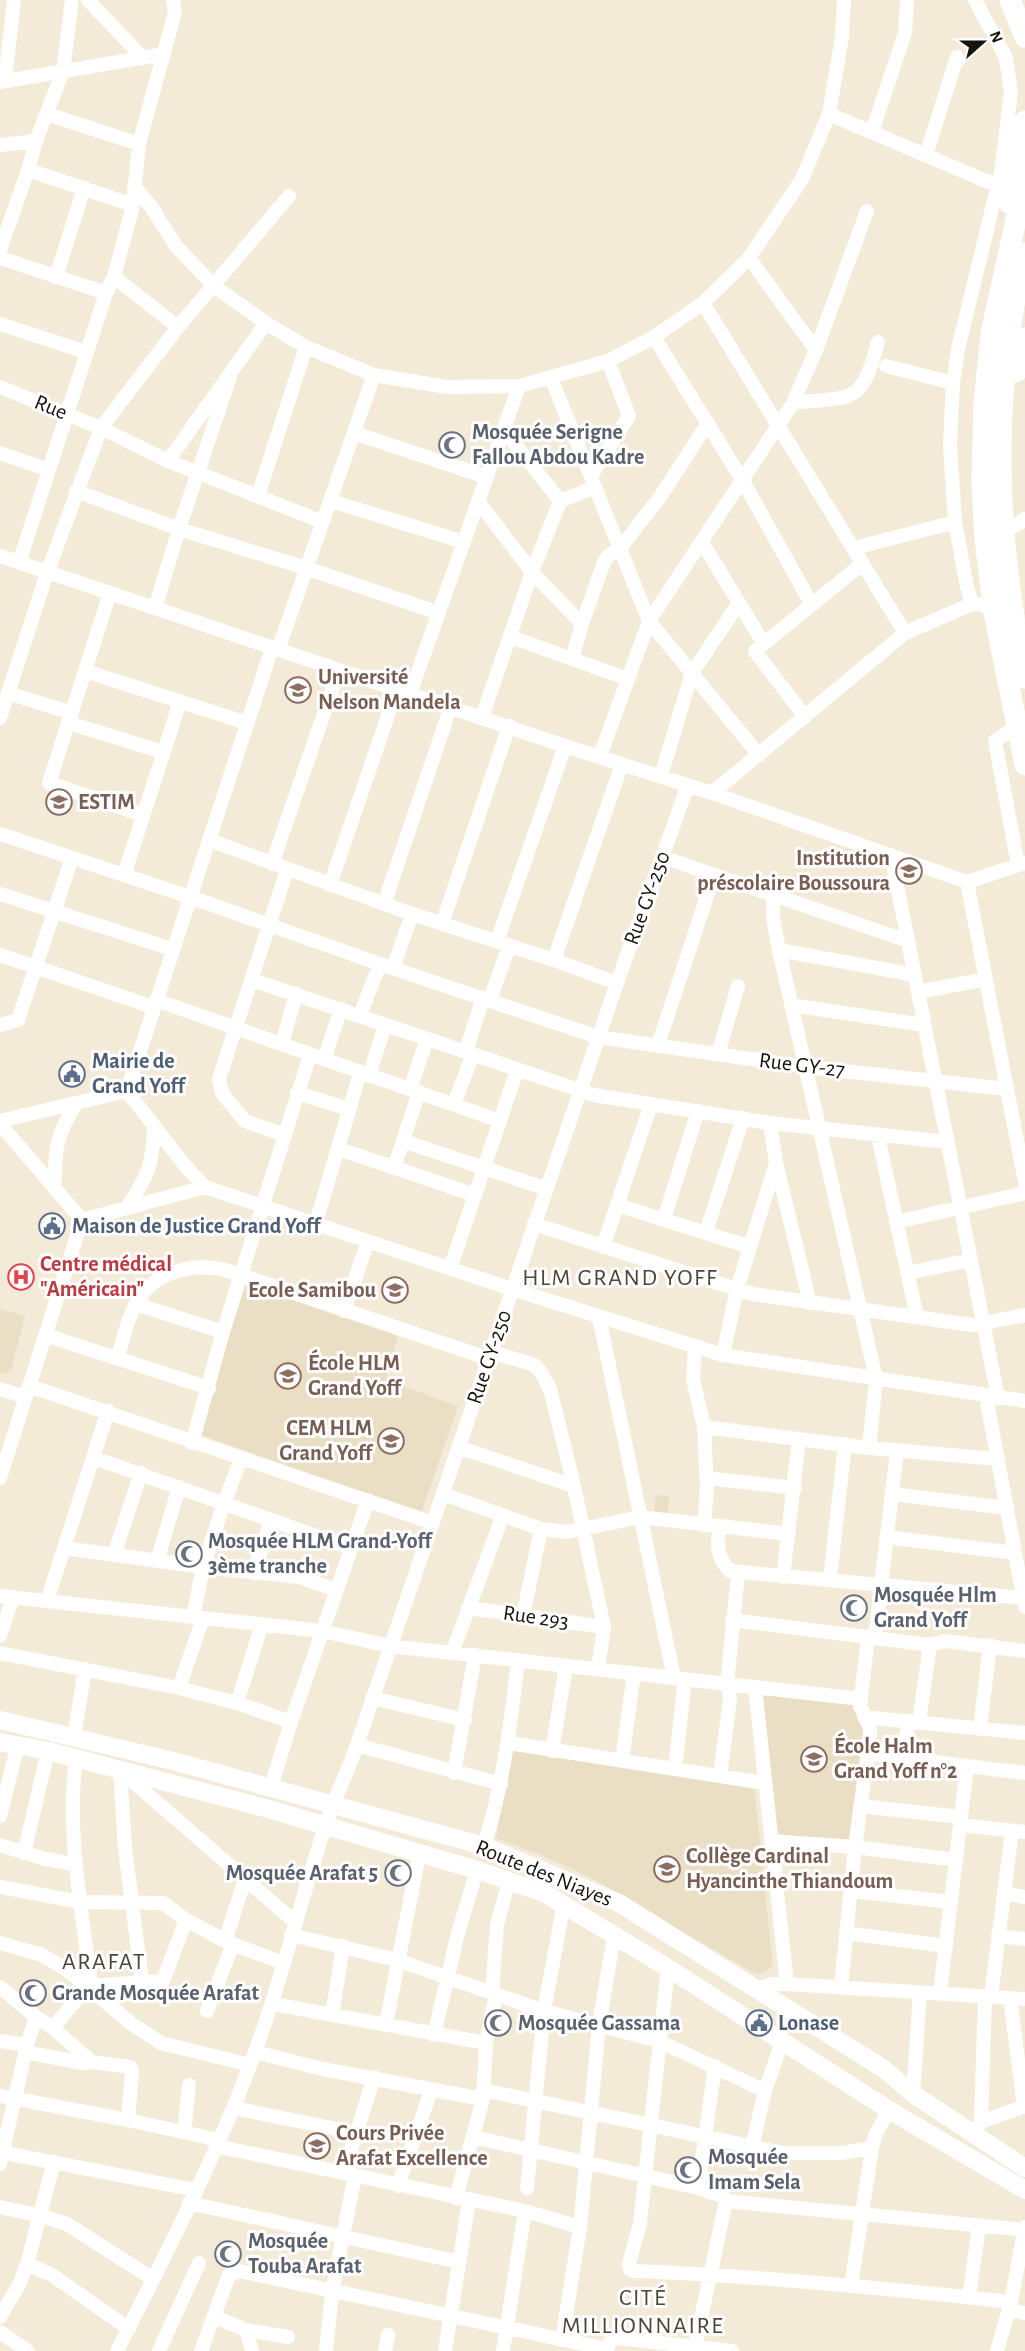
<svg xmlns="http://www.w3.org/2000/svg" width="1025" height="2351" viewBox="0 0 1025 2351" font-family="'Alegreya Sans',sans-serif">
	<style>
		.built { fill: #eadfc5 }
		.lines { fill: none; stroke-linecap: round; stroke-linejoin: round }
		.minor { stroke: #fff; stroke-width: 14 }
		.major { stroke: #fff; stroke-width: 18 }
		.highway { stroke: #fff; stroke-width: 21 }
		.labels { text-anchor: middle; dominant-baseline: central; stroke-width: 6; stroke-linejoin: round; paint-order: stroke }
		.street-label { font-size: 22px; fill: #16130c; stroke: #fff }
		.worship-label { font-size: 22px; font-weight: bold; fill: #5b616d; stroke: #fff; text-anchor: start }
		.education-label { font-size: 22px; font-weight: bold; fill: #785e54; stroke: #fff; text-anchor: start }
		.service-label { font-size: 22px; font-weight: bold; fill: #4e5e75; stroke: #fff; text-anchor: start }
		.health-label { font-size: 22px; font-weight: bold; fill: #be3a42; stroke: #fff; text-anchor: start }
		.neighbourhood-label { font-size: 24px; letter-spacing: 1.5px; fill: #4d4637; stroke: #fff }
	</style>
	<rect width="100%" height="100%" fill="#f3ebd8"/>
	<path class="built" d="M245 1281 398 1336 386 1380 458 1406 421 1514 199 1434Z
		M0 1309 25 1316 12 1367 6 1374 0 1373Z
		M656 1495 669 1496 668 1514 654 1515Z
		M758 1690 858 1701 865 1723 853 1844 774 1839Z
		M513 1747 754 1786 773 1966 758 1975 638 1907 596 1880 548 1858 496 1838Z"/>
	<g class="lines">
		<path class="minor" d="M88 0 143 58
			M5 81 14 0
			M0 82 164 54
			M47 114 139 144
			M829 114 998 186
			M872 132 905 33 907 0
			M0 145 36 141
			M926 155 957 57
			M28 170 133 205
			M134 186 152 208 176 246 214 286 266 323 306 347 374 375 447 387 519 386 608 361 654 337 703 303 749 258 802 179 829 114 842 37 844 0
			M0 250 28 170 36 141 63 71 72 0
			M0 258 106 293
			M749 258 816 350
			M56 277 84 188
			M114 277 178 327
			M703 303 905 633
			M0 324 86 352
			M654 337 743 481 812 605
			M886 366 953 383
			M551 378 649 621 759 755
			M0 387 101 428 168 461 323 522
			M793 403C854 396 861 406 878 342
			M504 430 560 501
			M354 433 487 477
			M0 453 49 470
			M168 461 266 323
			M591 476 629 416 608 361
			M76 491 179 529 306 568 439 613
			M258 496 306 347
			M331 501 464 542
			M478 501 532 572 582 624
			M1003 531 1017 525 1025 519
			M702 542 764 644
			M854 548 955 522
			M0 556 565 746 712 793 967 882 1025 863
			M19 563 106 293 114 277 129 221 133 205 139 144 175 12 173 0
			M110 593 49 783 143 815
			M972 604 967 587 955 522 950 445 953 383 958 349 1001 172 1011 92 1006 58 975 0
			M155 608 179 529 232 371
			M511 637 628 679
			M278 650 374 375
			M572 659 582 624 604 562 609 555 621 547 660 497 708 423
			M85 671 247 723
			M8 693 72 713
			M410 694 519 386
			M482 717 532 572 560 501 595 487
			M805 717 755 651 863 563
			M0 718 47 573 101 428 178 327 289 196
			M69 723 163 752
			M1017 726 995 741 1018 865
			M602 757 600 756 649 621 793 403 816 350 867 211
			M661 776 692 673 739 603
			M712 793 905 633 972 604H982L994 613
			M0 834 190 897 380 964 598 1037 807 1067 1007 1089
			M209 840 412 914 554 960 617 983
			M891 855 998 1398
			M662 857 908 941
			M272 864 339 670
			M124 875 180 702
			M967 882 1025 1182
			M330 885 397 689
			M0 894 172 949
			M773 895V918L779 950 876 1379 869 1448
			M384 904 451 706
			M442 924 509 726
			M497 941 565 746
			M779 950 915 975
			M0 955 153 1007
			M554 960 622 764
			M393 968 412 914
			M252 980 594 1095 770 1123 947 1142
			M918 992 986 979
			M156 1000 500 1121
			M490 1000 509 946
			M791 1005 924 1025
			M360 1015 380 964
			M0 1025 18 1020 72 858
			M282 1044 296 994
			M658 1045 714 875
			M466 1051 483 998
			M718 1054 738 986
			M324 1059 341 1009
			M369 1076 385 1025
			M410 1089 427 1039
			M127 1091 186 1167 205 1187 512 1289 723 1355 1025 1401
			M127 1091 272 648
			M297 1093 349 1109
			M454 1104 473 1054
			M0 1121 127 1091
			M770 1123 776 1163 810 1303
			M0 1124 82 1220
			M285 1135 245 1121 222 1093 219 1079 287 870
			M878 1136 917 1317
			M403 1141 547 1189
			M339 1149 475 1195
			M394 1168 419 1092
			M55 1186C54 1152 57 1131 77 1103
			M617 1205 750 1247
			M126 1208C148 1178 153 1164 154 1126
			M664 1219 698 1111
			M82 1220 205 1187
			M896 1222 1025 1193
			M316 1223 360 1073
			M534 1224 752 1294 965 1324 973 1325 1025 1315
			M706 1232 743 1118
			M603 1247 651 1104
			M450 1269 517 1070
			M907 1273 970 1260
			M136 1304 223 1332
			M344 1311 368 1241
			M599 1317 674 1678
			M45 1335 209 1388
			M695 1347 693 1379 704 1427 707 1488 704 1525
			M492 1352 534 1365 540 1371 550 1389 574 1486 604 1627 598 1669
			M723 1355 737 1289 776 1163
			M118 1357C123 1340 127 1319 136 1304 153 1272 192 1262 225 1270L490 1359
			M29 1386 433 1523
			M0 1389 25 1397
			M986 1396 1025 1607
			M704 1427 869 1448 998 1459
			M192 1443 223 1332 310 1055
			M458 1447 574 1486
			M94 1458 351 1548
			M0 1478 82 1220
			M706 1478 795 1488
			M443 1494 541 1529 567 1532 640 1517 789 1534
			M892 1494 1007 1508
			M720 1527C716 1544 717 1558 730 1571L1023 1598
			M886 1537 1015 1553
			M64 1548 203 1567 299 1577 336 1590
			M114 1555 141 1473
			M157 1561 179 1487
			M254 1573 271 1520
			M783 1577 799 1439
			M830 1579 845 1444
			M0 1596 322 1631 390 1646 861 1699
			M47 1601 108 1411
			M468 1608 604 1627
			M523 1616 541 1529
			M193 1617 203 1567 224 1503 241 1459
			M732 1620 930 1645 945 1641 1025 1651
			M0 1636 13 1597
			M875 1637 897 1451
			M0 1653 179 1688 237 1703 291 1722
			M452 1653 503 1515
			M755 1687 787 1984
			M179 1688 203 1618
			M372 1698 465 1720
			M237 1703 262 1624
			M864 1717 1025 1733
			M919 1722 930 1645
			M980 1729 990 1645
			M74 1737 85 1669
			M509 1743 764 1783
			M357 1745 501 1784
			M552 1751 566 1666
			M867 1754 1025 1773
			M76 1758C66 1834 82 1909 91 1984
			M903 1758 909 1721
			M622 1761 634 1673
			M675 1769 685 1679
			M120 1770 125 1848 142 1982
			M122 1772 295 1922
			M454 1773 475 1655
			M720 1776 730 1699 728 1674 738 1573
			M271 1787 291 1722 368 1500
			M860 1806 961 1817
			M0 1816 18 1744
			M960 1825 1025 1832
			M771 1841 855 1847 956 1860
			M0 1845 45 1859 74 1864
			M484 1846C503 1785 511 1723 518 1660
			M24 1853 48 1751
			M0 1887 81 1902 163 1903 186 1920 225 1941 283 1963
			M851 1891 951 1902
			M1005 1894 1025 1897
			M846 1933 946 1946
			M291 1935 397 1960 544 2011 659 2041 765 2091
			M998 1936 1025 1939
			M225 1941 245 1879
			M0 1943 42 1955 67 1970 132 2024 161 2043 250 2065
			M668 1968 640 2223 629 2264 630 2269 634 2271C760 2276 886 2288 1011 2302
			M0 1987 36 2017 53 2028 92 2062 130 2067 132 2071 128 2120
			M841 1987 855 1847 870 1736V1728L860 1706 868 1637
			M757 1989 772 1984H787L1025 1999
			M492 1992 497 1925 509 1880
			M940 1993 967 1766
			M991 1997 1012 1831
			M1010 1998 1024 2107
			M273 2004 486 2043
			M207 2011 233 1944
			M332 2015 343 1946
			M386 2025 419 1854
			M53 2028 87 1986 163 1981 186 1920
			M434 2035 458 1933 477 1870
			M0 2041 27 2045
			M25 2052 83 2063 92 2062
			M255 2052 322 2069 483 2099
			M483 2090 783 2153H841L872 2148
			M913 2094 920 1992
			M0 2096 128 2120 219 2140
			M234 2108 357 2133
			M981 2122 985 1996
			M977 2129 981 2122 1025 2106
			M184 2132 189 2085
			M473 2137 698 2188 724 2197 726 2201 694 2351
			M216 2146 525 2211 580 2227
			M752 2147 765 2091 782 2042
			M0 2152 196 2190
			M0 2164 27 2045 36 2017
			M344 2173 374 2077
			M398 2186 431 2091
			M527 2188 544 2011 564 1903
			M698 2188 715 2066
			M456 2198 483 2099 486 2043 496 1994
			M726 2201 1025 2230
			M189 2203 459 2262
			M0 2207 41 2216 67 2224 153 2279
			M27 2264 52 2275 129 2329
			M851 2286 872 2148 876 2133 889 2110
			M969 2297 979 2227
			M1009 2310 1025 2313
			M0 2317 20 2283 27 2264 54 2162
			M215 2317 246 2330 252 2351
			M246 2330 288 2337
			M0 2332 28 2351
			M562 2340 580 2227 599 2025 614 1936
			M117 2351C163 2260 213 2163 249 2068 279 1990 298 1909 324 1830 333 1801 347 1774 357 1745L617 983 688 785
			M159 2351 199 2263
			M201 2351 229 2275 239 2271 607 2349
			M326 2351 332 2292 355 2175
			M385 2351 388 2335
			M445 2351 469 2201
			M503 2351 525 2211
			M607 2351 610 2342 617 2338 732 2351
			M997 2351 1011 2302 1025 2227"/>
		<path class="major" d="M0 1720 173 1761 484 1846 619 1903 884 2069 913 2094 1025 2168
			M0 1742 48 1751 265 1808 477 1870 544 1893 668 1968 889 2110 1025 2190"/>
		<path class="highway" d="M1010 0 1025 37
			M1025 187 1019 206 991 333 984 403 982 482 985 539 994 613 1025 765
			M1009 203 1025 121
			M1025 253C990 395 996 536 1025 678
			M1016 372 1025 338"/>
	</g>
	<defs>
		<g id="mosque-ring" transform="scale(1.35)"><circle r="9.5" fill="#fff" stroke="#6b7280" stroke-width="1.5"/><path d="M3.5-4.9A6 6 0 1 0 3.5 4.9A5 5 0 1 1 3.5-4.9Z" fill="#6b7280"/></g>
		<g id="university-ring" transform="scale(1.35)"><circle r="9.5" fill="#fff" stroke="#8d6e63" stroke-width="1.5"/><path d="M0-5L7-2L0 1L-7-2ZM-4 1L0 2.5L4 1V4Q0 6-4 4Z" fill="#8d6e63"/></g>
		<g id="school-ring" transform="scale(1.35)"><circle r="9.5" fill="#fff" stroke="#8d6e63" stroke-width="1.5"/><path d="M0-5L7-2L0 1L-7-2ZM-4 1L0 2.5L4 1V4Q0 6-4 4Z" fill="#8d6e63"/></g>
		<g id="civic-ring" transform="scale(1.35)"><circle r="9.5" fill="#fff" stroke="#5c6f8a" stroke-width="1.5"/><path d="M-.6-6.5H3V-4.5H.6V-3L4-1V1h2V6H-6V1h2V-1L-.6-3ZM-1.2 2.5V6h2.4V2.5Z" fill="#5c6f8a"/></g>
		<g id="hospital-ring" transform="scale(1.35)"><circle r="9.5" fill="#fff" stroke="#e0444e" stroke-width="1.5"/><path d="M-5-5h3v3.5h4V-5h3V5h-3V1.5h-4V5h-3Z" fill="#e0444e"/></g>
	</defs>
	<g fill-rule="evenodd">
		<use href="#mosque-ring" x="452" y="445"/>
		<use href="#university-ring" x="298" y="690"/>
		<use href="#university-ring" x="59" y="802"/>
		<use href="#school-ring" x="909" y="871"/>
		<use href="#civic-ring" x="72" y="1074"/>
		<use href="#civic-ring" x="52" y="1226"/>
		<use href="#hospital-ring" x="21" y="1277"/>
		<use href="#school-ring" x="395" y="1290"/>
		<use href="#school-ring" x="288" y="1376"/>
		<use href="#school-ring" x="391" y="1441"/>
		<use href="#mosque-ring" x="189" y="1554"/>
		<use href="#mosque-ring" x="854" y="1608"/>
		<use href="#school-ring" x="814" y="1759"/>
		<use href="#university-ring" x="667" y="1869"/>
		<use href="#mosque-ring" x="398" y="1873"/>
		<use href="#mosque-ring" x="33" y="1993"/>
		<use href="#mosque-ring" x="498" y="2023"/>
		<use href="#civic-ring" x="759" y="2023"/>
		<use href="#school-ring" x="317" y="2146"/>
		<use href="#mosque-ring" x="688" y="2170"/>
		<use href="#mosque-ring" x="228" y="2254"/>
	</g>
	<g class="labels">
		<g class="street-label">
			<text transform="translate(51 407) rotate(22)">Rue</text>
			<text transform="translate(647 898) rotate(-70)">Rue GY-250</text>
			<text transform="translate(802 1065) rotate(7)">Rue GY-27</text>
			<text transform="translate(489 1357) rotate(-71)">Rue GY-250</text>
			<text transform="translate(536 1617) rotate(8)">Rue 293</text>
			<text transform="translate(544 1873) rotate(22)">Route des Niayes</text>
		</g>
		<g class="worship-label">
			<text x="472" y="432">Mosquée Serigne<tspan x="472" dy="25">Fallou Abdou Kadre</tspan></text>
			<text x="208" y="1541">Mosquée HLM Grand-Yoff<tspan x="208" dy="25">3ème tranche</tspan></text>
			<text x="874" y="1595">Mosquée Hlm<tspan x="874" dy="25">Grand Yoff</tspan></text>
			<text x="378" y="1873" text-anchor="end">Mosquée Arafat 5</text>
			<text x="52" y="1993">Grande Mosquée Arafat</text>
			<text x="518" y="2023">Mosquée Gassama</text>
			<text x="708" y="2157">Mosquée<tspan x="708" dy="25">Imam Sela</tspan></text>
			<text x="248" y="2241">Mosquée<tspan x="248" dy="25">Touba Arafat</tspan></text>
		</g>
		<g class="education-label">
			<text x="318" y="677">Université<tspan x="318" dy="25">Nelson Mandela</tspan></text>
			<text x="78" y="802">ESTIM</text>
			<text x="890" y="858" text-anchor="end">Institution<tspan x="890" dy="25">préscolaire Boussoura</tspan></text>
			<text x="376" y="1290" text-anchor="end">Ecole Samibou</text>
			<text x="308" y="1363">École HLM<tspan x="308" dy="25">Grand Yoff</tspan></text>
			<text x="372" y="1428" text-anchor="end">CEM HLM<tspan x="372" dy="25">Grand Yoff</tspan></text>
			<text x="834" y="1746">École Halm<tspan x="834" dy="25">Grand Yoff n°2</tspan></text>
			<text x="686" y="1856">Collège Cardinal<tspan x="686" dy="25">Hyancinthe Thiandoum</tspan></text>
			<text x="336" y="2133">Cours Privée<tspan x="336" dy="25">Arafat Excellence</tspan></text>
		</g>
		<g class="service-label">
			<text x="92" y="1061">Mairie de<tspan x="92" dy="25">Grand Yoff</tspan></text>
			<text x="72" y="1226">Maison de Justice Grand Yoff</text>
			<text x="778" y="2023">Lonase</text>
		</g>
		<g class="health-label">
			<text x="40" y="1264">Centre médical<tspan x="40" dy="25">"Américain"</tspan></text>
		</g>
		<g class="neighbourhood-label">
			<text x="620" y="1278">HLM GRAND YOFF</text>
			<text x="104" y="1962">ARAFAT</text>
			<text x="643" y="2298">CITÉ<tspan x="643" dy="28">MILLIONNAIRE</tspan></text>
		</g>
	</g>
	<g transform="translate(983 42) rotate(69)" stroke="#ffffff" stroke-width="4.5" paint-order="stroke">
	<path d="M0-4.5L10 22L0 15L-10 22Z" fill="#16130c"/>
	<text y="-9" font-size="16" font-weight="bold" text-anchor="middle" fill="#16130c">N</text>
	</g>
</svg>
